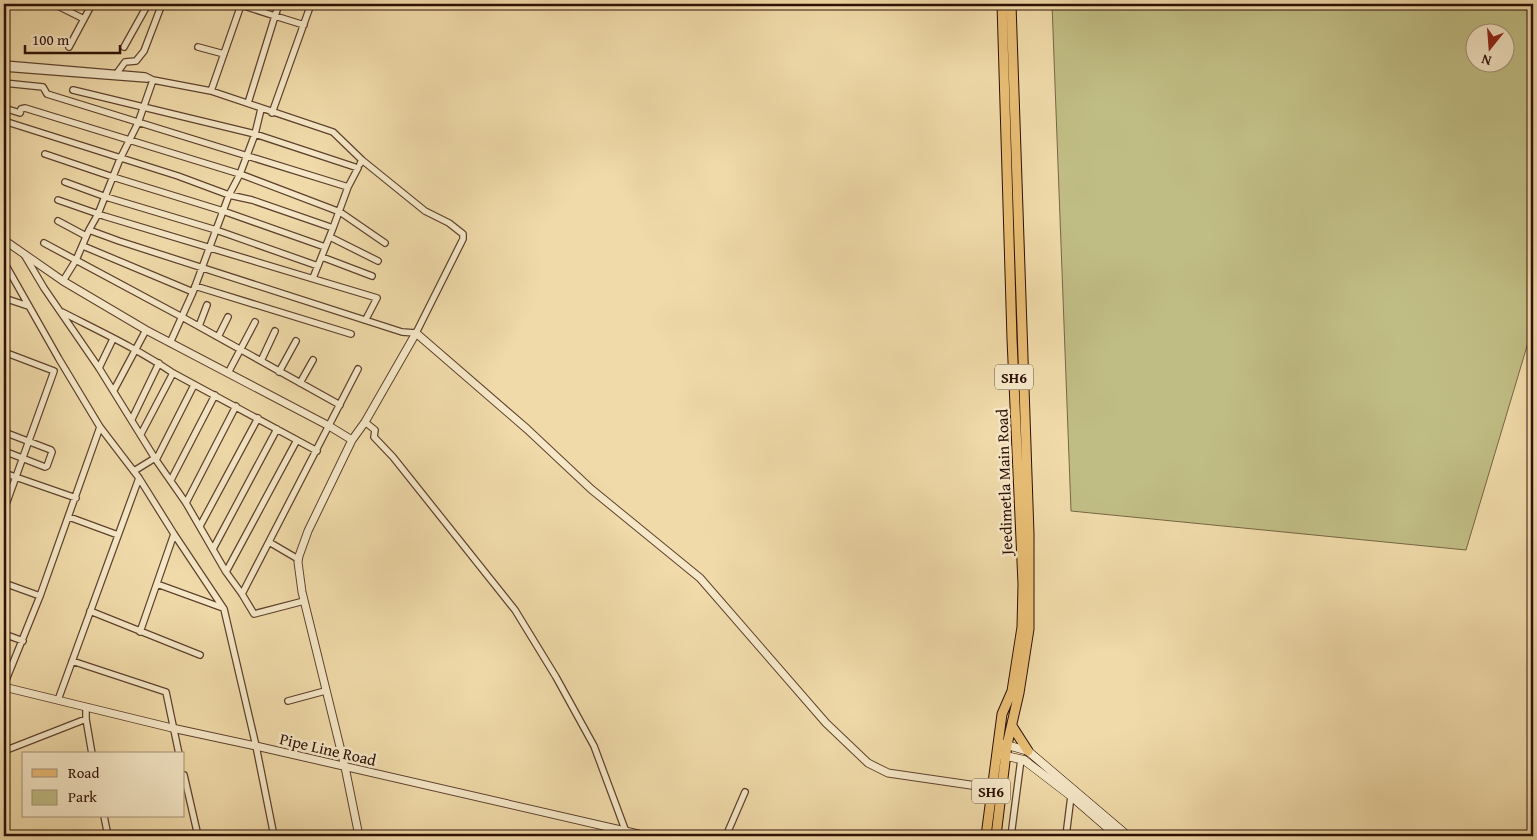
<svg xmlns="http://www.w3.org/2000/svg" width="1537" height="840" viewBox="0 0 1537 840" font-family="'Gentium Book Plus',serif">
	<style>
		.green { fill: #c0bd84; stroke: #764; fill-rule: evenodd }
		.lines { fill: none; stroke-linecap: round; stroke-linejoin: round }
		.minor-casing { stroke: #5e422e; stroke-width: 8 }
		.tertiary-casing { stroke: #5e422e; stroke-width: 9 }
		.secondary-casing { stroke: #2e1005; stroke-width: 9 }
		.primary-casing { stroke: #2e1005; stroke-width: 11 }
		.minor { stroke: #f5e7c7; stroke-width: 5.5 }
		.tertiary { stroke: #f5e7c7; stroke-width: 7 }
		.secondary { stroke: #f5e7c7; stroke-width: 8 }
		.primary { stroke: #e8bd74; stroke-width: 9 }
		.labels { text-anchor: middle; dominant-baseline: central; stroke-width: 5; stroke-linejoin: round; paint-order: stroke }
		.shield { fill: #f5e7c7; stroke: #6a503f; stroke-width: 1 }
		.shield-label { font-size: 15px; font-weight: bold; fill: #2e1005 }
		.street-label { font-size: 16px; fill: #2e1005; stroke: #f5e7c7 }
	</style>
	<rect width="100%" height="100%" fill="#f0daa9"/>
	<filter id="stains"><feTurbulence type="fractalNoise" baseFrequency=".004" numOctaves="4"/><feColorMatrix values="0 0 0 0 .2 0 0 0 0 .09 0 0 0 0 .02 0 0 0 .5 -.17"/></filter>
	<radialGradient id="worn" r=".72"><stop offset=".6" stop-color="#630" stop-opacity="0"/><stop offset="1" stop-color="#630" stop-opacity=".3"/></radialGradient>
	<path class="green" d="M1052 4H1533V326L1466 550 1071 511ZM1474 32H1504V62H1474Z"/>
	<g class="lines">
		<g class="minor-casing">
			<path id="minor" d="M54 4 84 19 92 4
				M69 47 84 19
				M124 47 148 4
				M198 47 224 54
				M4 64 145 76 153 80 211 91 333 132 362 160 360 164
				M4 68 147 79
				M117 73 125 62 136 61 144 51 162 4
				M4 83 43 87 47 94 348 187
				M73 90 255 134 358 168 348 187 333 228 313 278
				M211 91 241 5 275 16 279 4
				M248 103 275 16 304 25
				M4 108 20 113 21 109 25 108 240 174 340 212 385 243
				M272 113 311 4
				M4 121 178 176 229 195 252 200 333 228
				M45 154 113 177 223 211 325 247
				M65 182 106 197 216 230 318 266
				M58 200 104 216 377 298 366 319
				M58 221 86 236
				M89 230 119 241 402 332 416 333 463 239V234L449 223 425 211 362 160
				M330 237 378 261
				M44 243 182 317 340 405
				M83 246 193 292
				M25 256 44 288 99 368 156 460 186 503 226 572 242 594 254 614 304 601
				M322 257 372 276
				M4 262 59 359 100 427 139 478 174 534 224 609 256 746 274 836
				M63 281 76 260 89 230 98 214 120 159 138 123 153 80
				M195 286 351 334
				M4 298 28 306
				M62 312C99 331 138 349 173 373L317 451
				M199 326 207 305
				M218 337 228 317
				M170 343 193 292 229 195 240 174 255 134 261 109
				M4 352 54 371 4 510
				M261 361 275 331
				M99 368 113 339
				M279 372 296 341
				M228 373 255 322
				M300 383 313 360
				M114 390 146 330
				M132 419 159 363
				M365 422 375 430 374 437 393 457 515 610 556 677 594 746 626 832
				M4 432 51 450 52 452 47 466 45 467 4 451
				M141 434 173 373
				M156 460 194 385
				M134 471 155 458
				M4 473 76 498
				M171 480 215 395
				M186 503 236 406
				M69 517 118 535
				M200 526 258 418
				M269 542 298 559
				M213 549 277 429
				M226 572 297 440
				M4 583 40 596
				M157 584 223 608
				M242 594 358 369
				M90 611 200 655
				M140 632 174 534
				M4 634 23 641
				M72 661 166 692 179 754
				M4 685 40 596 100 427
				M58 700 139 478
				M288 701 325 691
				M86 707V719L92 754
				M4 751 86 719
				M184 775 198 836
				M104 816 108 836
				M726 836 745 792
				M1011 836 1021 759
				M1066 836 1071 796"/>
		</g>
		<g class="tertiary-casing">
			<path id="tertiary" d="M4 240 63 281 146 330 329 426 352 440 365 422 416 333 527 429 591 489 700 578 826 723 868 763 888 773 991 788
				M352 440 308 531 299 556 298 562 302 592 345 767 359 836
				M4 687 172 728 256 746 647 836"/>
		</g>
		<g class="secondary-casing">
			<path id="secondary" d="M1003 744 1028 751 1128 836
				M1002 755 1024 760 1071 796 1117 836"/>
		</g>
		<g class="primary-casing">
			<path id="primary" d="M1012 726 1028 751
				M986 836 1002 714 1012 691 1022 627 1023 584 1012 339 1002 4
				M996 836 1007 745 1019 693 1029 629V534L1011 4"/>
		</g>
		<use href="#minor" class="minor"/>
		<use href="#tertiary" class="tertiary"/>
		<use href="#secondary" class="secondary"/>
		<use href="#primary" class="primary"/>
	</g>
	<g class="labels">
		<g class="shield">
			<rect x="995" y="364.5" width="38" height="25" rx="4"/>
			<rect x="972" y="778.5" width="38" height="25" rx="4"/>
		</g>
		<g class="shield-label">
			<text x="1014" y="377">SH6</text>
			<text x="991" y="791">SH6</text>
		</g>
		<g class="street-label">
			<text transform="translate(1004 482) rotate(-92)">Jeedimetla Main Road</text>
			<text transform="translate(328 749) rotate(13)">Pipe Line Road</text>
		</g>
	</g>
	<rect width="1537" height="840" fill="none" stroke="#f0daa9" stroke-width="20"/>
	<rect x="5" y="5" width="1527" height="830" fill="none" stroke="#2e1005" stroke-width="2.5"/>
	<rect x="10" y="10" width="1517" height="820" fill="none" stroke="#2e1005"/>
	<rect x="22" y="752" width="162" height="65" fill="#f5e7c7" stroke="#a59179"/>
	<rect x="32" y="769" width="25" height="8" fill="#e8bd74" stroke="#a59179"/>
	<text x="68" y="778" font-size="15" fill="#2e1005">Road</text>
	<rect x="32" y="790" width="25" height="15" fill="#c0bd84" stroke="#a59179"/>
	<text x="68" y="802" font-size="15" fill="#2e1005">Park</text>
	<g transform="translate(1490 48) rotate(197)"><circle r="24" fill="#f5e7c7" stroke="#a59179"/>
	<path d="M0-4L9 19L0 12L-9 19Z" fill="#8f2418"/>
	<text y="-8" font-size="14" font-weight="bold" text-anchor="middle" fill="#2e1005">N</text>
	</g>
	<path d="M25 45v8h95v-8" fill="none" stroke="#2e1005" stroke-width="2.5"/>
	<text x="32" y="45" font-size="15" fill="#2e1005" stroke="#f5e7c7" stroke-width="4" paint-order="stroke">100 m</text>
	<rect width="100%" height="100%" filter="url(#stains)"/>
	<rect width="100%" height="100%" fill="url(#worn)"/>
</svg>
